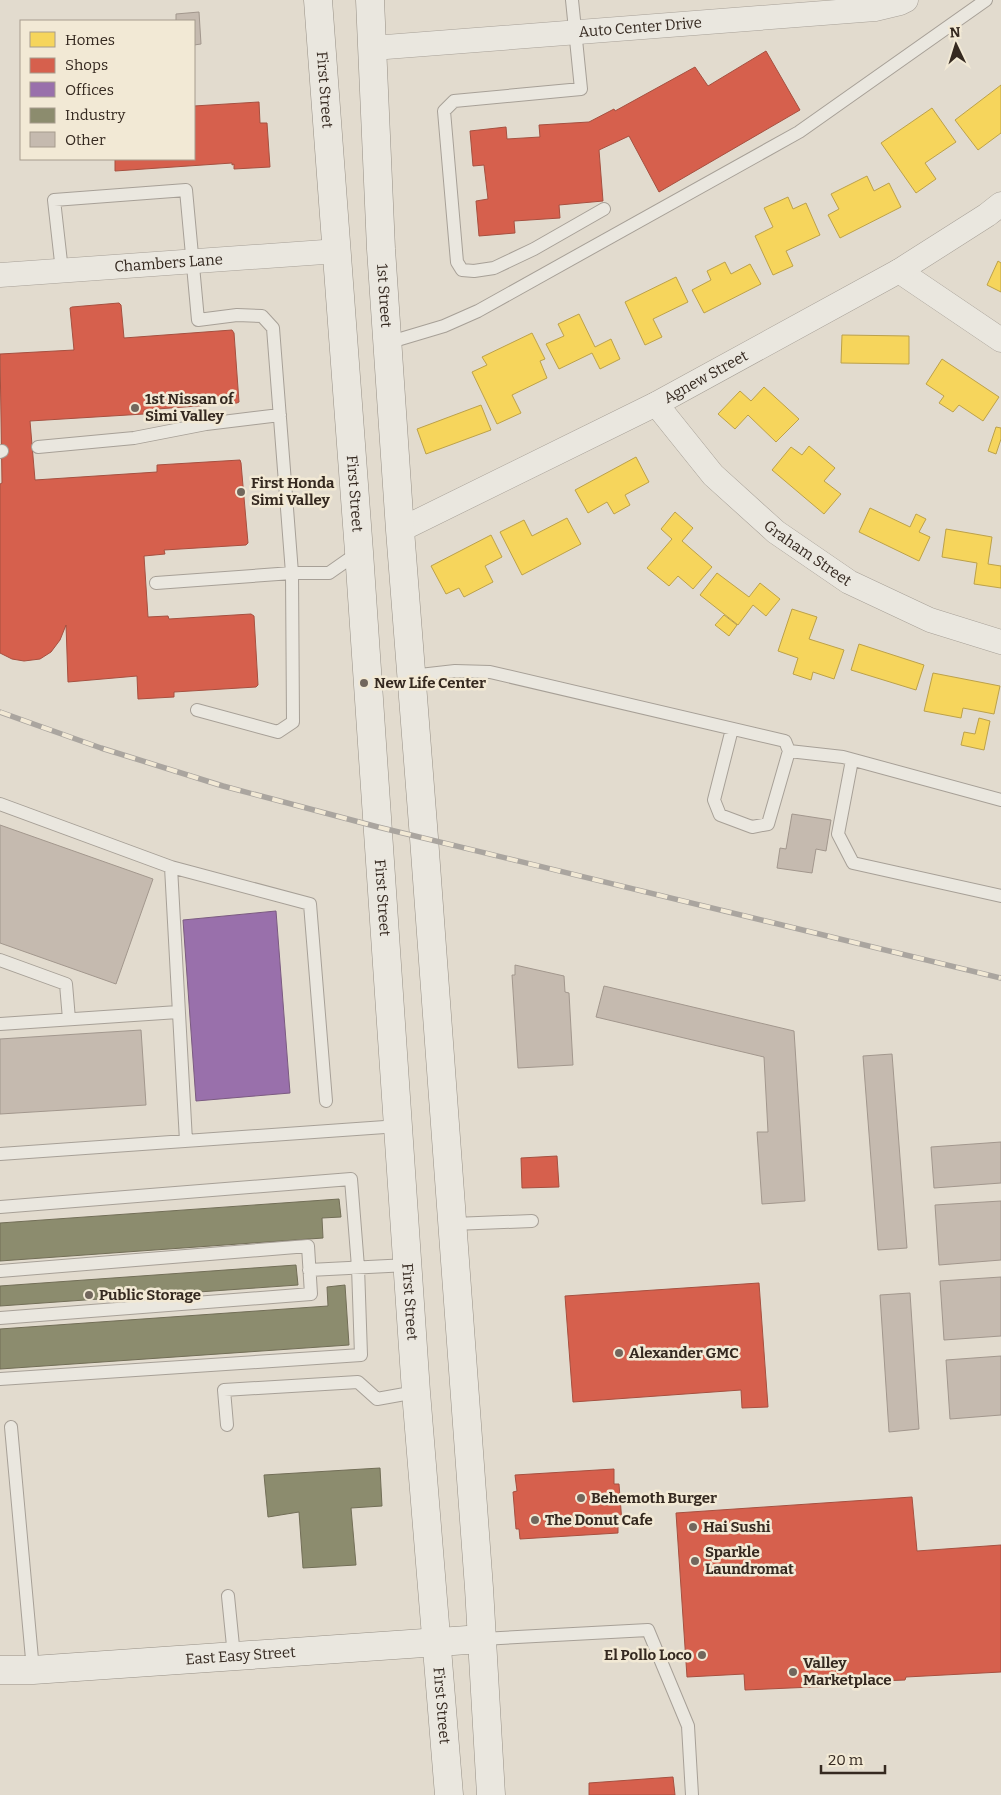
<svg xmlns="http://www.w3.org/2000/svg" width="1001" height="1795" viewBox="0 0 1001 1795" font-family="Bitter,serif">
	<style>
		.homes { fill: #f6d55c; stroke: #bca14a }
		.shops { fill: #d6604d; stroke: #a65040 }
		.offices { fill: #9970ab; stroke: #7b5b81 }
		.industry { fill: #8c8c6e; stroke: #726e57 }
		.building { fill: #c5baaf; stroke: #a2978d }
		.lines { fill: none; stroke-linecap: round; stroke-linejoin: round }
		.lane-casing { stroke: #a7a097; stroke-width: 14 }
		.street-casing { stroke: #a7a097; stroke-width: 25 }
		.secondary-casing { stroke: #979086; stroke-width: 29 }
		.lane { stroke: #eae7df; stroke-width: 12 }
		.street { stroke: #eae7df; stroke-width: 24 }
		.secondary { stroke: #eae7df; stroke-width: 28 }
		.rail-casing { stroke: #aaa59f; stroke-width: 5.5 }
		.rail { stroke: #f2e9d5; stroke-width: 4; stroke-dasharray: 11; stroke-linecap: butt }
		.poi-dot { fill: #72675d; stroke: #f2e9d5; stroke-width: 2 }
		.labels { text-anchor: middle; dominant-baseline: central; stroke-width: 5; stroke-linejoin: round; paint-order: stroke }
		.street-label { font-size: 15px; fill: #352920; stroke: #f2e9d5 }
		.poi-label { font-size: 15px; font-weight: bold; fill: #352920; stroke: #f2e9d5; text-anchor: start }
	</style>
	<rect width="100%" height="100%" fill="#e2dbce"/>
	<path class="homes" d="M1001 85V133L978 150 955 120Z
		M932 108 956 142 925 163 936 179 916 193 881 143Z
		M867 176 874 191 889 183 901 207 840 238 828 215 839 209 831 194Z
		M788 197 793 209 806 203 820 235 786 251 793 266 773 275 755 236 773 227 764 208Z
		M998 261 1001 263V292L987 285Z
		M725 262 731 274 750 264 761 284 704 313 692 290 711 280 707 271Z
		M676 277 688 302 653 319 662 337 645 345 625 302Z
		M579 314 595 347 611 339 620 359 600 369 592 353 559 369 546 344 564 336 558 324Z
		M532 333 545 359 540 361 547 378 512 395 521 413 497 424 472 372 487 365 482 357Z
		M842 335 909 336V364L841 363Z
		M942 359 999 397 983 421 959 405 953 412 939 403 944 396 926 384Z
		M764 387 799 419 776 442 748 415 735 429 718 414 740 391 751 401Z
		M481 405 491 430 426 454 417 429Z
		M996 427 1001 428V439L996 454 988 451Z
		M809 446 835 468 824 481 841 494 824 514 772 470 791 447 802 455Z
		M636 457 649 482 625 495 630 505 614 514 607 502 588 513 575 490Z
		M870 508 910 527 916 514 926 519 919 532 930 537 919 561 859 532Z
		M675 512 693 528 682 541 712 567 693 589 678 576 669 586 647 568 672 539 661 529Z
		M567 518 581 544 522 575 500 532 524 520 532 536Z
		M946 529 992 537 988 564 1001 566V588L974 584 977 563 942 557Z
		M491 535 502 557 485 566 493 582 464 597 459 588 446 594 431 566Z
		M717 573 749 597 760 583 780 599 766 616 753 605 738 625 700 595Z
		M792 609 817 617 809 639 844 650 834 679 813 672 811 680 793 674 798 658 778 651Z
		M724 615 737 625 729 636 715 625Z
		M859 644 924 665 916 690 851 670Z
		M933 673 1000 686 994 714 963 708 961 718 924 711Z
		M979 718 990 721 984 750 961 745 964 732 975 734Z"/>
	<path class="shops" d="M766 51 800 110 659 192 629 136 599 150 603 201 559 205 560 218 514 221 515 233 479 236 476 201 488 199 484 165 473 166 470 131 506 127 507 139 540 137 539 125 589 122 614 109 615 111 695 67 708 86Z
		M259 102 260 123H267L270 167 234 169V164L232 165V163L115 171V159H194V106Z
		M119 303 121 305 124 338 232 330 234 333 239 402 237 403 144 410V414L30 421 35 480 157 472V465L240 460 241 463 248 543 246 545 164 550 165 554 144 556 148 617 168 616 169 619 251 614 254 616 258 685 256 687 174 692V697L138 699 137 676 68 682 66 625 60 640 51 652 40 659 24 661 12 659 0 653V484L2 483 0 354 74 350 70 308 72 307Z
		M557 1156 559 1187 522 1188 521 1158Z
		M759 1283 768 1407 742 1408 741 1390 573 1402 565 1296Z
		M614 1469V1484H619L622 1523 618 1524V1533L520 1539 519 1529H516L513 1492 517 1491 515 1475Z
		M912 1497 917 1551 1001 1545V1672L906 1677 905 1680 880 1681 881 1684 745 1690 744 1674 687 1677 676 1513Z
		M673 1777 675 1795H589V1783Z"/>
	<path class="offices" d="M276 911 290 1093 196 1101 183 920Z"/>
	<path class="industry" d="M339 1199 341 1217 322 1218 323 1238 0 1261V1223Z
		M296 1265 298 1285 0 1306V1286Z
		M345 1285 349 1345 0 1369V1329L328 1306 327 1287Z
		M380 1468 382 1506 351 1508 356 1565 303 1568 299 1512 268 1517 264 1475Z"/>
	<path class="building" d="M199 12 201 44 194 45V21H176V14Z
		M792 814 831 820 826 851 816 849 812 873 777 868 780 848 786 849Z
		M0 825 153 879 116 984 0 943Z
		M515 965 564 976 565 992 569 993 573 1065 518 1068 512 975H515Z
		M604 986 794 1031 805 1201 762 1204 757 1132H768L764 1057 596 1017Z
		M141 1030 146 1105 0 1114V1039Z
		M892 1054 907 1248 878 1250 863 1056Z
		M1001 1142V1183L934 1188 931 1147Z
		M1001 1201V1260L939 1265 935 1205Z
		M1001 1277V1336L944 1340 940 1281Z
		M910 1293 919 1429 889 1432 880 1295Z
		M1001 1356V1415L950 1419 946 1360Z"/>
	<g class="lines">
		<g class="lane-casing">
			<path id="lane" d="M572 0 581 89 454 101 444 111 457 262 462 270 474 271 494 268 534 249 604 209
				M62 271 54 200 186 190 198 320 237 315 262 316 273 328 292 573 293 722 278 732 197 710
				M387 343 444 326 478 311 799 132 986 0
				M38 447 134 438 206 424 280 415
				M0 452 2 451
				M156 583 292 573H329L359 552
				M411 676 455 671 490 672 785 741 789 751 768 824 752 827 720 815 714 800 732 729
				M789 751 843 757 1001 800
				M852 760 838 834 853 863 1001 896
				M0 804 171 867 186 1141
				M171 867 310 904 326 1101
				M0 960 66 984 69 1019
				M0 1024 178 1012
				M0 1154 399 1126
				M0 1207 351 1179 358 1267 361 1355 0 1379
				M453 1224 532 1221
				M309 1270 408 1265
				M0 1271 308 1246 311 1294 0 1318
				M227 1425 224 1390 358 1382 377 1399 416 1392
				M11 1427 33 1670
				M228 1596 234 1656
				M482 1639 648 1630 688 1726 692 1795"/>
		</g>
		<g class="street-casing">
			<g id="street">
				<path id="s1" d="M373 48 875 9 900 3 906 0"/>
				<path d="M899 271 1001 340"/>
				<path id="s2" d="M0 275 338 251"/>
				<path id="s3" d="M656 404 713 475 776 532 849 582 930 620 1001 642"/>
				<path id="s4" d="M400 530 656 404 899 271 987 215 1001 204"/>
			</g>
		</g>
		<g class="secondary-casing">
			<g id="secondary">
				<path id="s5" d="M318 0 359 552 416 1392 449 1795"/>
				<path id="s6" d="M370 0 381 249 400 530 424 838 479 1588 491 1795"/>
				<path id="s7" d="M0 1670H33L482 1639"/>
			</g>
		</g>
		<use href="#lane" class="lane"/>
		<use href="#street" class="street"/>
		<use href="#secondary" class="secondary"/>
		<g class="rail-casing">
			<path id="rail" d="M0 712 101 748 223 786 378 827 1001 978"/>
		</g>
		<use href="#rail" class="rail"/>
	</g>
	<g class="poi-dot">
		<circle cx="135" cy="408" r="5"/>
		<circle cx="241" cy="492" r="5"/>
		<circle cx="364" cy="683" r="5"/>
		<circle cx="89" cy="1295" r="5"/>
		<circle cx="619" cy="1353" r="5"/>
		<circle cx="581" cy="1498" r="5"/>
		<circle cx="535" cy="1520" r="5"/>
		<circle cx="693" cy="1527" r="5"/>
		<circle cx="695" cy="1561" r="5"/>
		<circle cx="702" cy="1655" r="5"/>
		<circle cx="793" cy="1672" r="5"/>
	</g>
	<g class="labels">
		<g class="street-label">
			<text stroke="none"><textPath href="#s1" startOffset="268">Auto Center Drive</textPath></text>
			<text stroke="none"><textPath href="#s5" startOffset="90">First Street</textPath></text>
			<text stroke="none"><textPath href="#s2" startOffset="169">Chambers Lane</textPath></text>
			<text stroke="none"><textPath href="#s6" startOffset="296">1st Street</textPath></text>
			<text stroke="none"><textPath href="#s4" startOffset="342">Agnew Street</textPath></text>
			<text stroke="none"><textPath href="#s5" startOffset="495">First Street</textPath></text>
			<text stroke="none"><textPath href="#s3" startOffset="214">Graham Street</textPath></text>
			<text stroke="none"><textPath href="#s5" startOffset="900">First Street</textPath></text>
			<text stroke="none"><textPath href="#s5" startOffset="1305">First Street</textPath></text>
			<text stroke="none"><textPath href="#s7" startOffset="241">East Easy Street</textPath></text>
			<text stroke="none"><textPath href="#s5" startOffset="1710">First Street</textPath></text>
		</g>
		<g class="poi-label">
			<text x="145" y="399">1st Nissan of<tspan x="145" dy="17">Simi Valley</tspan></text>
			<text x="251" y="483">First Honda<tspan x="251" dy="17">Simi Valley</tspan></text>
			<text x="374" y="683">New Life Center</text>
			<text x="99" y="1295">Public Storage</text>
			<text x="629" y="1353">Alexander GMC</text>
			<text x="591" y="1498">Behemoth Burger</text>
			<text x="545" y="1520">The Donut Cafe</text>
			<text x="703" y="1527">Hai Sushi</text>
			<text x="705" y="1552">Sparkle<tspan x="705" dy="17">Laundromat</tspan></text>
			<text x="692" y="1655" text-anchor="end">El Pollo Loco</text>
			<text x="803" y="1663">Valley<tspan x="803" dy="17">Marketplace</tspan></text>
		</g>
	</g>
	<rect x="20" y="20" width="175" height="140" fill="#f2e9d5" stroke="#a69c8d"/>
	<rect x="30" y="32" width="25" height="15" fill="#f6d55c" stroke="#a69c8d"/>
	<text x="65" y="45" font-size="15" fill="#352920">Homes</text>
	<rect x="30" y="58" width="25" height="15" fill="#d6604d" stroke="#a69c8d"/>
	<text x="65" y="70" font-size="15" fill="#352920">Shops</text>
	<rect x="30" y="82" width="25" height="15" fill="#9970ab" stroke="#a69c8d"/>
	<text x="65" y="95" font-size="15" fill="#352920">Offices</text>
	<rect x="30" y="108" width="25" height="15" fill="#8c8c6e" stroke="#a69c8d"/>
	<text x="65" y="120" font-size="15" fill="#352920">Industry</text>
	<rect x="30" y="132" width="25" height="15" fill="#c5baaf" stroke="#a69c8d"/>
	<text x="65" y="145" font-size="15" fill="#352920">Other</text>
	<g transform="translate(956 45) rotate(356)" stroke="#f2e9d5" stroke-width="4" paint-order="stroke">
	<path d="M0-4L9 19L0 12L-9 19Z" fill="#352920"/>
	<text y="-8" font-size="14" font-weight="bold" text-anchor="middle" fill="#352920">N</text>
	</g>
	<path d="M821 1765v8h64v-8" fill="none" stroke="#352920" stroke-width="2.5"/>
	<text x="828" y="1765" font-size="15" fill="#352920" stroke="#f2e9d5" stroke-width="4" paint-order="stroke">20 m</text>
</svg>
